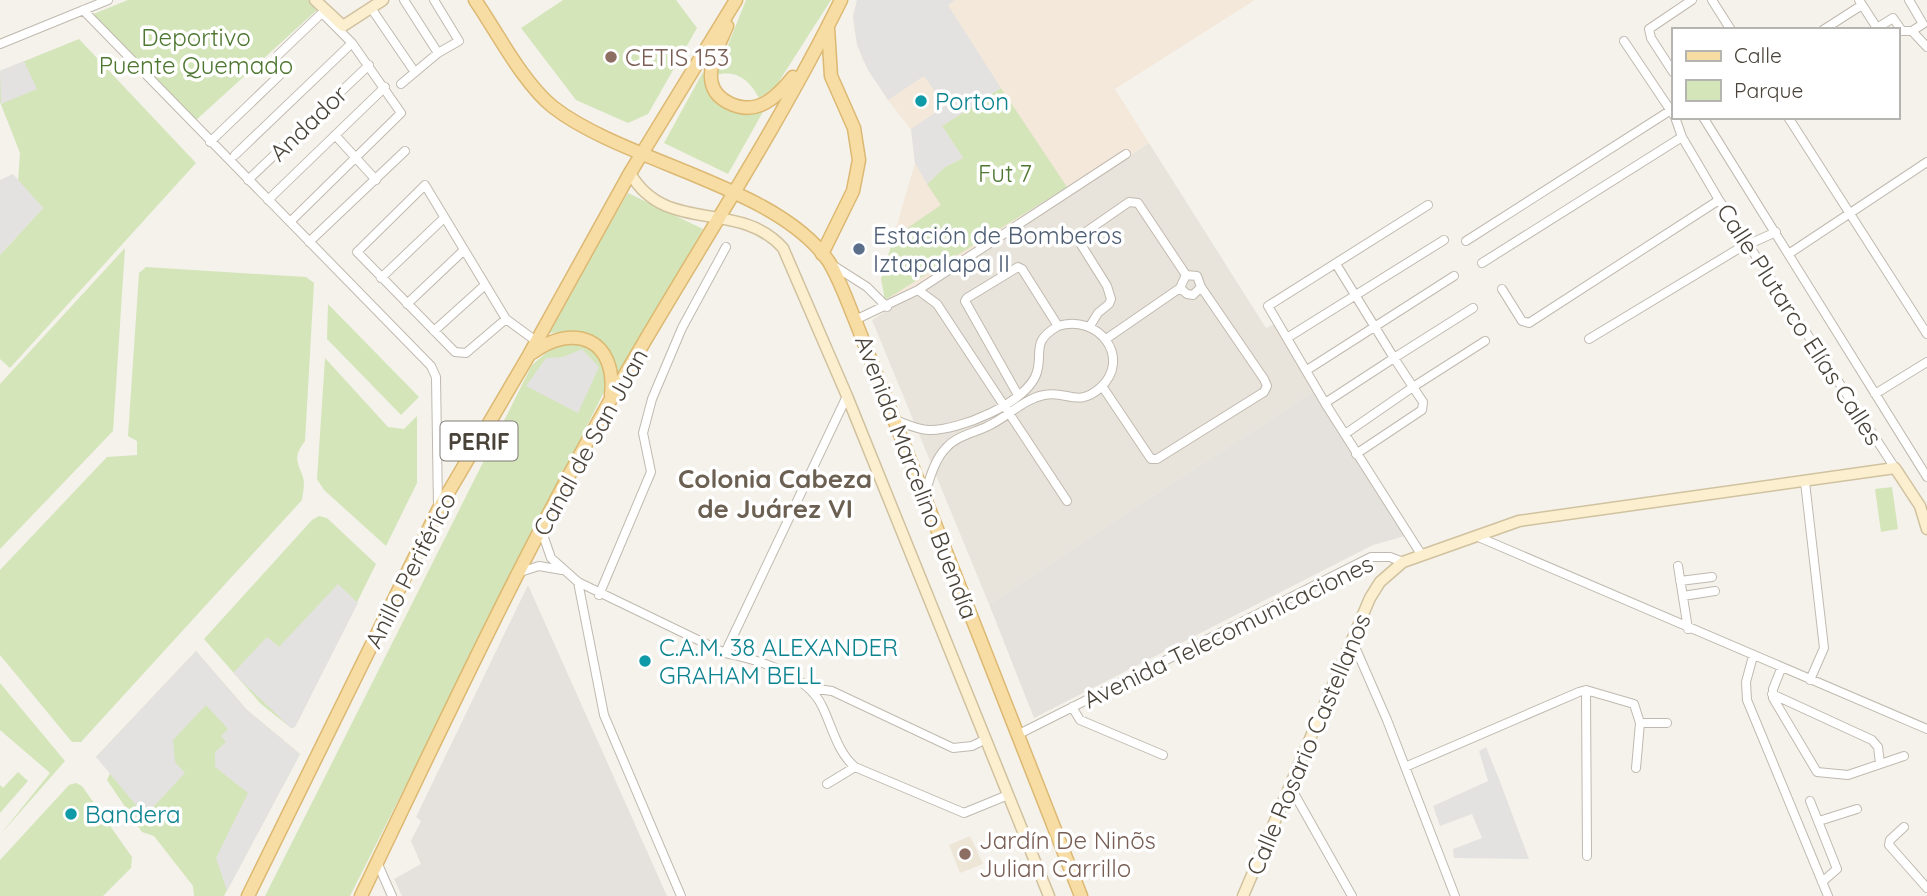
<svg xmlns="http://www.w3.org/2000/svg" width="1927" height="896" viewBox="0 0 1927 896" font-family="Quicksand,sans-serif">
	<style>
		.residential { fill: #e8e4db }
		.commercial { fill: #f4e8da }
		.industrial { fill: #e5e1dd }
		.education { fill: #ede6d7 }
		.green { fill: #d3e5b9 }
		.parking { fill: #e4e2e0 }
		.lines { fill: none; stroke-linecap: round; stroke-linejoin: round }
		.street-casing { stroke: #c0b9af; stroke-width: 10 }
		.secondary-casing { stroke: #d1c29f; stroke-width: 13 }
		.primary-casing { stroke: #dcb973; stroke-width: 15 }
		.street { stroke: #fff; stroke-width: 8 }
		.secondary { stroke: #fbefd0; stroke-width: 10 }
		.primary { stroke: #f7dca3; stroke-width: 12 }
		.education-dot { fill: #8d6e63; stroke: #fff; stroke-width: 2.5 }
		.culture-dot { fill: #0f9aa8; stroke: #fff; stroke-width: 2.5 }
		.service-dot { fill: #5c6f8a; stroke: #fff; stroke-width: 2.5 }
		.labels { text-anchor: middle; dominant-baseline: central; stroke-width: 7; stroke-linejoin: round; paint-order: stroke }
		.shield { fill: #fff; stroke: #807b75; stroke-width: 2 }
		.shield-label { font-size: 23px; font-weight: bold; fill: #49433a }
		.park-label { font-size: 24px; fill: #4e7731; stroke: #fff }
		.education-label { font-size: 24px; fill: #785e54; stroke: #fff; text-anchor: start }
		.culture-label { font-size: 24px; fill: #0d838f; stroke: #fff; text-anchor: start }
		.street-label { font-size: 24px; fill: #49433a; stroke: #fff }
		.service-label { font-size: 24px; fill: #4e5e75; stroke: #fff; text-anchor: start }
		.neighbourhood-label { font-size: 26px; font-weight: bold; fill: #6b6052; stroke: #fff }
	</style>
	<rect width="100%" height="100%" fill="#f5f2ec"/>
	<path class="residential" d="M1149 143 1266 328 1274 324 1315 390 989 604 872 320Z"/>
	<path class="commercial" d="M857 0H1255L1115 89 1149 143 890 308 881 279 915 163 911 130 888 100 862 59 854 29 853 16Z"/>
	<path class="industrial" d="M1315 390 1405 536 1373 545 1034 718 989 604Z
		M528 585 667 896H402L394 879 421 864 411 841 421 821 416 817Z"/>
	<path class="education" d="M970 836 983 864 960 873 949 845Z"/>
	<path class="green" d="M128 0H308L318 9 194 122 91 15Z
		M563 0H676L697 28 648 114 628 123 576 100 521 28Z
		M746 0H831L776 86 759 98C750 81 737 69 716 75Z
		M79 39 196 163 10 368 0 359V255L43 208 18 181 20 153 0 102V71Z
		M703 72C710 105 731 116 764 110L728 174 664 143Z
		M1001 88 1067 187 885 300 881 279 894 237 941 205 927 184 945 167 963 158 942 126Z
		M628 193 703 229 619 378C609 333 586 327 544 334Z
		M125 248 113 431 0 549V384Z
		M146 267 306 277 314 283 305 441C293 457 297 461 303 477 305 484 303 493 302 500L81 742H72L0 655V570L107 457 137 455V441L128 436 139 273Z
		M328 304 419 397 401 415 327 339Z
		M570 342C595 347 606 361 607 386L350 896H265L532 365 555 345Z
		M325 358 388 427 404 429 417 416V483L386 546 324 490 317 479Z
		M1892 487 1898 529 1881 532 1875 489Z
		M319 516 327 518 376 564 295 727 291 728 261 704 204 639 312 520Z
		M196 651 247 710 300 754 224 896H194L193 886 154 836 142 832 107 780 111 771 96 757Z
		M0 683 65 761 0 835 50 773 0 730Z
		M18 772 28 781 0 813V785L3 788Z
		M76 783 82 786 132 857 131 868 103 896H0V860L69 785Z"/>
	<path class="parking" d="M857 0H955L948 5 1001 88 942 126 963 158 945 167 927 184 915 163 911 129 945 106 924 76 888 100 868 70 857 45 853 16Z
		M24 61 37 89 1 104 0 71Z
		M13 174 43 208 0 255V180Z
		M582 349 599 367 578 413 526 386 546 358 563 357Z
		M338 584 358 603 295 727 291 728 233 673 267 637 279 647Z
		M196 651 247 710 300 754 227 891 216 858 248 793 215 767V752L226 742 221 736 228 729 206 705 173 740 175 762 185 773 145 816 96 757Z
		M1486 747 1499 779 1529 859 1454 858 1453 849 1482 838 1472 814 1440 826 1433 806 1488 781 1479 751Z"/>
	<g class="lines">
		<g class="street-casing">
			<path id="street" d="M404 0 438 53
				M1712 0 1731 30
				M1859 0 1877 28 1893 18 1902 31H1912L1927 47
				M1909 0 1923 24 1912 31
				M371 8 414 71
				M83 10 431 366 436 377 438 508
				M1823 30 1862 5
				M1624 41 1673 114
				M0 44 108 0
				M278 55 322 13 352 43 401 113 290 222
				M1673 72 1651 38 1649 29 1692 0
				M401 84 438 53 459 41 434 0
				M1675 117 1682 137 1719 200 1895 468
				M1703 117 1927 477
				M1788 117 1927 334
				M335 135 376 180
				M210 142 285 70
				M235 155 352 43
				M248 180 369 65
				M268 200 385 87
				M1466 241 1671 110
				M309 242 405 151
				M1790 253 1927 162
				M1482 263 1682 137
				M831 264 867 287 887 307
				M1336 264 1394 358 1473 308
				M381 278 444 218
				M1502 289 1522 321 1529 323 1719 200
				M918 290 937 304 1067 501
				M407 304 463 251
				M506 319 466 353 455 352 357 252 425 185 506 319 536 341
				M855 320 918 290 1126 154
				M1090 326 1098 313 1109 304 1111 299 1107 286 1077 238 1129 202 1138 203 1186 275
				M434 331 485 285
				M1287 338 1444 240
				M1106 339 1180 288 1186 275 1197 276 1201 287 1193 295 1187 294 1180 288
				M1589 339 1738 249 1776 232
				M1307 370 1454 276
				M1102 386 1151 459H1157L1264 392 1267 386 1264 379 1201 287
				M1875 394 1927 362
				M1018 395 965 301 967 298 1018 267 1022 269 1058 326
				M1325 403 1421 554
				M893 419C904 423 917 430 929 430 958 431 1028 403 1037 372 1043 350 1031 342 1058 326 1098 313 1133 358 1100 388 1077 408 1067 390 1044 395 1023 399 1008 417 988 426 974 433 956 436 946 448 934 460 929 481 924 497
				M1345 434 1413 387 1394 358 1325 403 1268 306 1428 205
				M1356 454 1422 410 1423 402 1413 387 1485 341
				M1805 482 1824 648 1810 680
				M541 529 551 558 578 582 725 653C756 659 807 674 822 706 832 726 837 752 855 767L964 813 1008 795
				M1476 536 1927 729
				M1678 566 1688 629
				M520 572 539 566 562 570
				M1680 581 1712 577
				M578 582 604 715 681 896
				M599 595 651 472 643 433 652 399 682 328 726 247
				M1683 596 1715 591
				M1352 640 1387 720 1455 896
				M725 653 847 396
				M1753 656 1746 682 1747 700 1828 896
				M1781 669 1773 689V698L1817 772 1848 775 1904 756
				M809 688 832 691 953 748 972 746 984 740
				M1586 690 1587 856
				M1772 694 1872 740 1878 747 1880 763
				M1072 707 1080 720 1163 755
				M1640 723H1667
				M1019 734 1371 557H1390L1403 562
				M1405 767 1579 692 1586 690 1634 704 1640 723 1636 768
				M827 784 855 767
				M1291 788 1352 896
				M1810 801 1837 869 1822 882
				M1819 821 1857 809
				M1904 827 1890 840 1889 845 1927 888
				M377 862 392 896"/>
		</g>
		<g class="secondary-casing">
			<path id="secondary" d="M315 0 343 26 383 0
				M630 173C666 236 738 198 783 248L847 396 1049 896
				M1243 896 1370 598 1380 582 1403 562 1519 521 1895 468 1920 506 1927 529"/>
		</g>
		<g class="primary-casing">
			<path id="primary" d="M475 0C497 32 523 83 553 107 625 163 778 186 829 262 840 280 847 301 855 320L1081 896
				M727 26C720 43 707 65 712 84 714 92 721 99 729 103 757 117 777 97 793 77
				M822 254 853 191 859 160 854 128 831 76 828 28
				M532 353C574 322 617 339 611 395
				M248 896 438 510 529 355 630 173 736 0
				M361 896C441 729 520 560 611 399 687 265 773 138 841 0"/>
		</g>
		<use href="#street" class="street"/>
		<use href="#secondary" class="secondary"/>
		<use href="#primary" class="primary"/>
	</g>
	<g class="education-dot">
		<circle cx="611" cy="57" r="7"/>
		<circle cx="965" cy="854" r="7"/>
	</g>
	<g class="culture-dot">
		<circle cx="921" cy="101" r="7"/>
		<circle cx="645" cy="661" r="7"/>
		<circle cx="71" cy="814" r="7"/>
	</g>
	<circle class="service-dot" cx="859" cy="249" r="7"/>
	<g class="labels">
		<rect class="shield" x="440.5" y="421.5" width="77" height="39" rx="5"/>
		<g class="shield-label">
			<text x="479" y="441">PERIF</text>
		</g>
		<g class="park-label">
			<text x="196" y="37">Deportivo<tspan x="196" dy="28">Puente Quemado</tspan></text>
			<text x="1005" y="173">Fut 7</text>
		</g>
		<g class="education-label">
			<text x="625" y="57">CETIS 153</text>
			<text x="979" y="840">Jardín De Ninõs<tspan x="979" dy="28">Julian Carrillo</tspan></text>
		</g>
		<g class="culture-label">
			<text x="935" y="101">Porton</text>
			<text x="659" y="647">C.A.M. 38 ALEXANDER<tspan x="659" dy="28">GRAHAM BELL</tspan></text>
			<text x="85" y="814">Bandera</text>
		</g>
		<g class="street-label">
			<text transform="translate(308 123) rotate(-44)">Andador</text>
			<text transform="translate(1800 324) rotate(57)">Calle Plutarco Elías Calles</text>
			<text transform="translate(590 442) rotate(-61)">Canal de San Juan</text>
			<text transform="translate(917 477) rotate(69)">Avenida Marcelino Buendía</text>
			<text transform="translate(410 570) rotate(-63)">Anillo Periférico</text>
			<text transform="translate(1228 631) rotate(-26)">Avenida Telecomunicaciones</text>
			<text transform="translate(1308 744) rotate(-67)">Calle Rosario Castellanos</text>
		</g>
		<g class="service-label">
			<text x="873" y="235">Estación de Bomberos<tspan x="873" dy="28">Iztapalapa II</tspan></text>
		</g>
		<g class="neighbourhood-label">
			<text x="775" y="478">Colonia Cabeza<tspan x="775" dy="30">de Juárez VI</tspan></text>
		</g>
	</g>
	<rect x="1672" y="28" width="228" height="91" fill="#ffffff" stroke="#b6b4b0" stroke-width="2"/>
	<rect x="1686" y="51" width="35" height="10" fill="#f7dca3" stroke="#b6b4b0" stroke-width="2"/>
	<text x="1734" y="63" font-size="21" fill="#49433a">Calle</text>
	<rect x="1686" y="80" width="35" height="21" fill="#d3e5b9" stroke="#b6b4b0" stroke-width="2"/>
	<text x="1734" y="98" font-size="21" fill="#49433a">Parque</text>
</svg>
